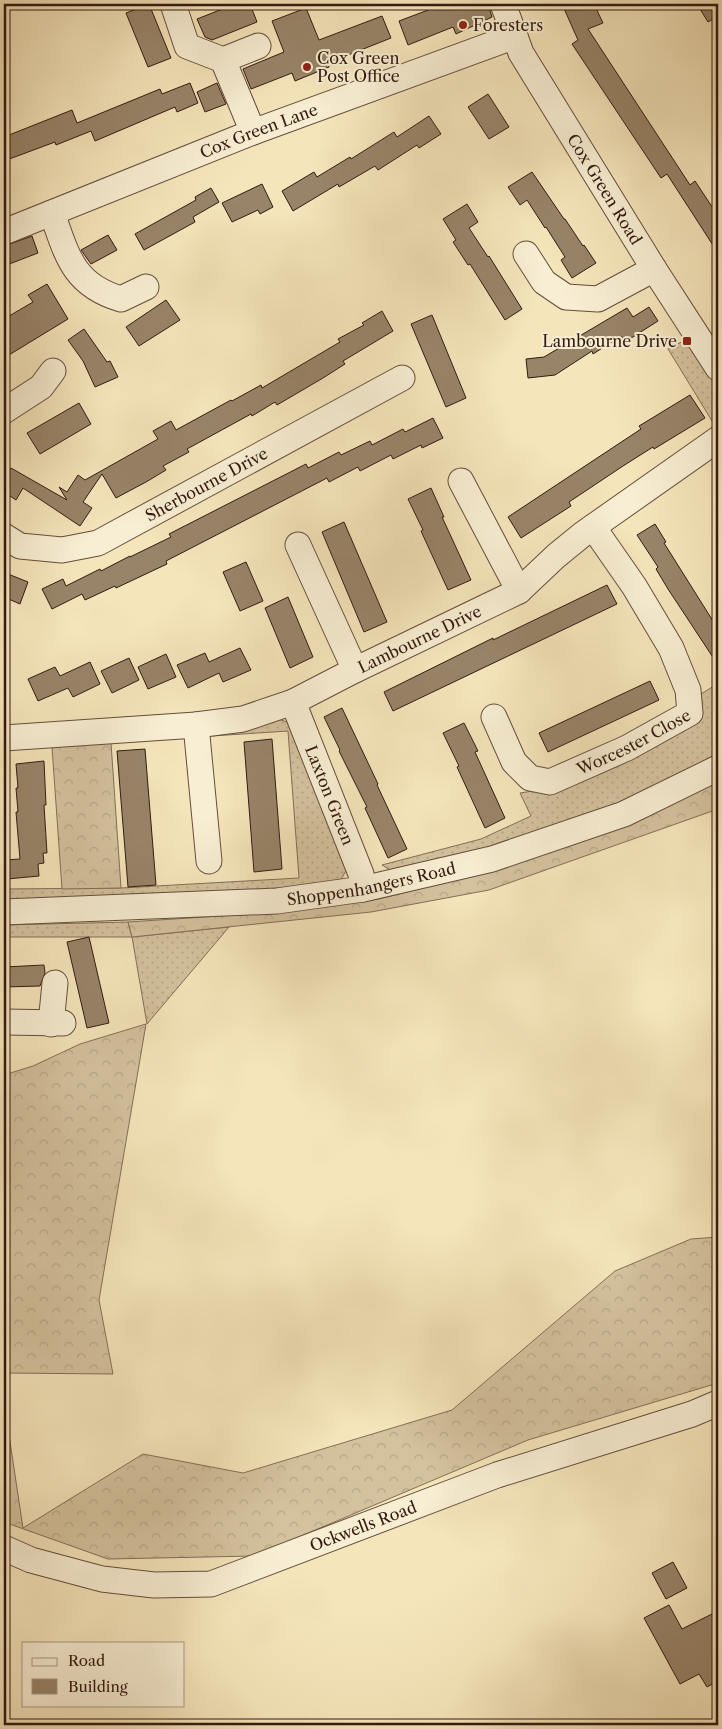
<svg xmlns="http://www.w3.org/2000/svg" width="722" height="1729" viewBox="0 0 722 1729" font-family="'Libre Caslon Text',serif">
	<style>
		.grass { fill: url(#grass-dots); stroke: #846e57 }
		.forest { fill: url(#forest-crowns); stroke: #846e57 }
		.building { fill: #988469; stroke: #331a10 }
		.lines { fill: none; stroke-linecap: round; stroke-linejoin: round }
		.minor-casing { stroke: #644d3b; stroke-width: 27 }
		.minor { stroke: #f8eed3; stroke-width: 25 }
		.poi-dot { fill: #8f2418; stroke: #f8eed3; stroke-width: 2 }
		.labels { text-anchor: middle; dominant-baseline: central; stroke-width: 4; stroke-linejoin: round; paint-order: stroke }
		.poi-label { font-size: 16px; fill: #331a10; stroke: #f8eed3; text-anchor: start }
		.street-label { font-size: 16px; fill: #331a10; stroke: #f8eed3 }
	</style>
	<defs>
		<pattern id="grass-dots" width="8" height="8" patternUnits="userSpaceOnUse" patternTransform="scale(1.25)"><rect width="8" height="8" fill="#d4c29e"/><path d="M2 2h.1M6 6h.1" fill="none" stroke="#b6a687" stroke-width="1.8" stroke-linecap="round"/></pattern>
		<pattern id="forest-crowns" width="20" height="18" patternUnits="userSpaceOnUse" patternTransform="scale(1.25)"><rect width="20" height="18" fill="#d4c29e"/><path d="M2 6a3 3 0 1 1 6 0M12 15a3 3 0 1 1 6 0" fill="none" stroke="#b6a687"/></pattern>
	</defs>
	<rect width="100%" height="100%" fill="#f5e5bb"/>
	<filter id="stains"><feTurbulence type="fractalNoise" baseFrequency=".004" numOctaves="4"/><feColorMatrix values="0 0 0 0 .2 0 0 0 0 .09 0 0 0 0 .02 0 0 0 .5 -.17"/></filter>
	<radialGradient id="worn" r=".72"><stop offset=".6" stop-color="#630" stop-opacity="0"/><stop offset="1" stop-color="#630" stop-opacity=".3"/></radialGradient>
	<path class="grass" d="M691 337 718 377V428L717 429 668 349Z
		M714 686 718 692V758L620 805 490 851 395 873 382 865 481 839 531 816 520 793 546 789Z
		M275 718 290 723 347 869 339 883 300 888 4 904V889L121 888 299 878 288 731 212 736Z
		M128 922 132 937 229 927 147 1024 132 937H4V925Z"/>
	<path class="forest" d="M111 743 121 888 62 889 52 747Z
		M718 782V809L489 890 371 912 132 937 128 922 266 913 379 899 496 869 629 825Z
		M146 1024 99 1300 113 1374 4 1373V1075L33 1066 80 1044Z
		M718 1237V1383L528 1440 254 1556 108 1559 4 1522V1402L23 1528 143 1454 243 1473 452 1410 615 1271 691 1239Z"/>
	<path class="building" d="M149 4 171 58 148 67 126 13Z
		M235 4H250L257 22 212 40 205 37 197 19Z
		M444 4H488L492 17 456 34 453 27 408 45 399 21Z
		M562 4H594L603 23 588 29 690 185 695 181 718 216V253L667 174 661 178 572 44 578 40Z
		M697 4H718V16L708 22Z
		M306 8 319 40 382 16 391 38 328 63 329 67 295 81 292 73 251 89 243 69 284 52 272 21Z
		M190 83 198 103 177 112 175 107 95 141 91 131 56 145 55 142 4 161V137L72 110 77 123 160 89 162 94Z
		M217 83 226 104 205 112 197 92Z
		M488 94 509 127 489 139 468 107Z
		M429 116 441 134 419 148 417 145 378 170 375 166 339 187 338 184 293 211 282 191 314 172 317 177 350 157 351 159 394 132 397 137Z
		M532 172 564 219H565L583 246 584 245 596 263 572 278 561 260 565 257 546 227 545 228 527 200 520 205 508 187Z
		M262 184 273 207 260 214 258 210 232 222 222 203Z
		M211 188 219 202 193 217 195 222 144 250 135 234 196 200 195 197Z
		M467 204 478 222 469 228 488 257 489 256 522 309 505 320 470 264 468 265 453 242 456 240 443 219Z
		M108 235 117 250 91 264 81 250Z
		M32 236 38 253 4 266V246Z
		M47 284 68 319 4 358V319L33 302 28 295Z
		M166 300 180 320 139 346 126 327Z
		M649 307 658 321 625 342 621 336 593 354 592 351 555 375 528 378 526 359 544 357 627 308 633 317Z
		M382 311 393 331 343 361 345 364 323 378 277 405 275 402 252 416 251 414 187 449 189 452 163 466 166 470 146 482 116 498 102 474 83 502 92 508 80 526 23 488 16 500 4 492V480L11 468 67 500 59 487 67 492 78 475 85 480 158 439 153 431 171 421 176 430 231 400 232 401 261 385 262 388 340 342 338 339 364 325 362 323Z
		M432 315 466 398 446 407 411 324Z
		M84 329 107 362 110 361 118 377 95 387 83 361 68 340Z
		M690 395 705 418 654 449 653 447 623 466 569 502 571 506 521 538 508 517 641 429 639 426Z
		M79 403 91 424 40 454 27 433Z
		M433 418 443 438 422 448 421 445 393 459 391 455 360 471 358 467 329 482 327 478 166 561 167 564 116 588 115 586 85 600 82 594 52 609 42 589 63 579 66 586 100 569 101 571 130 556V557L171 537 169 534 306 464 308 468 339 452 341 455 370 441 372 445 403 429 405 432Z
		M431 488 444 517H442L471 580 448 590 421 531 423 530 408 499Z
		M344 522 387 622 364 632 322 532Z
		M655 524 666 542 664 543 718 629V665L668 589 656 569 658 567 637 535Z
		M246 562 263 601 240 611 223 572Z
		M8 574 28 582 20 604 4 597V583Z
		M607 585 617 604 393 711 384 692 493 638V640Z
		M288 597 313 657 290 668 265 608Z
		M240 648 251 670 223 682 219 673 188 688 177 665 205 653 209 662Z
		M166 654 176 677 148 689 138 667Z
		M129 658 139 680 112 693 101 671Z
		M90 662 100 684 73 697 68 688 38 701 28 679 55 667 60 676Z
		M650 681 659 700 548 752 539 733Z
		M342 708 378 784 377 785 407 849 388 858 365 808 367 807 339 751 340 750 324 717Z
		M464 723 478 751 475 752 505 818 485 828 457 767 459 766 443 733Z
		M272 739 282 869 254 872 244 742Z
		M145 749 156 885 128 887 117 751Z
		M44 761 46 805H44L47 853H43L44 863 38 864 39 876 7 879 5 860 20 859 16 812H18L16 788H18L16 764Z
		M89 937 109 1023 87 1028 67 942Z
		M44 965 45 973 40 986 4 987V967Z
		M673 1562 687 1588 666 1599 652 1573Z
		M669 1605 682 1629 714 1613 718 1622V1681L707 1687 699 1674 680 1684 644 1618Z"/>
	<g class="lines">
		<g class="minor-casing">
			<g id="minor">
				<path d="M173 4 187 46 223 60 253 132"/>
				<path id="s1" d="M503 4 521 53 654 269 718 368"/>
				<path d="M223 60 258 46"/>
				<path d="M52 213C67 255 73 285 121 299L146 287"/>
				<path id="s2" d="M4 232 253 132 515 36"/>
				<path d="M526 254 544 282 566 297 598 299 654 269"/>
				<path d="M4 411 41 387 53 371"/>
				<path d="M461 481 519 591"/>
				<path id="s3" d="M4 536 20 546 62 550 98 543 402 378"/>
				<path d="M298 545 355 670"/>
				<path id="s4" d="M293 702 361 874 363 889"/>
				<path id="s5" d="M494 717 514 762 530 778 550 782 627 748 690 713 688 690 671 648 634 586 593 527"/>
				<path d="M196 725 209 861"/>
				<path id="s6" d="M4 738 196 725 243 719 293 702 355 670 519 591 556 556 583 534 718 439"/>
				<path id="s7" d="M4 912 277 901 363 889 492 859 624 814 718 768"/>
				<path d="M4 1022 63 1023"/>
				<path d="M51 1024 55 983"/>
				<path id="s8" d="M4 1548 31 1560 102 1579 154 1585 211 1584 497 1475 692 1414 718 1403"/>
			</g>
		</g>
		<use href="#minor" class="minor"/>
	</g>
	<g class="poi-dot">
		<circle cx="463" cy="25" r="5"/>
		<circle cx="307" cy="67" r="5"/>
		<rect x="682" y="336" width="10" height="10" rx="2.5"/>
	</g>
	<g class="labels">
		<g class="poi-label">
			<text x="473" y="25">Foresters</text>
			<text x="317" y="58">Cox Green<tspan x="317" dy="18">Post Office</tspan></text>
			<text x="677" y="341" text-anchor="end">Lambourne Drive</text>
		</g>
		<g class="street-label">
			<text stroke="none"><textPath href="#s2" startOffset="274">Cox Green Lane</textPath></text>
			<text stroke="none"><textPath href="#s1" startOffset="212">Cox Green Road</textPath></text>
			<text stroke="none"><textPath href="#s3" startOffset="221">Sherbourne Drive</textPath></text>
			<text stroke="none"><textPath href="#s6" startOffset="434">Lambourne Drive</textPath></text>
			<text stroke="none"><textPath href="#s5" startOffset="185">Worcester Close</textPath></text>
			<text stroke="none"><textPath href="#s4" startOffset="100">Laxton Green</textPath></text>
			<text stroke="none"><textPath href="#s7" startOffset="369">Shoppenhangers Road</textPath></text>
			<text stroke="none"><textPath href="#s8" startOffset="375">Ockwells Road</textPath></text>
		</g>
	</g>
	<rect width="722" height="1729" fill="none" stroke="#f5e5bb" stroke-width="20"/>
	<rect x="5" y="5" width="712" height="1719" fill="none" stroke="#331a10" stroke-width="2.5"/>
	<rect x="10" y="10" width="702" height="1709" fill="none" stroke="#331a10"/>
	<rect x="22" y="1642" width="162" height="65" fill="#f8eed3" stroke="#a99985"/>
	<rect x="32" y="1658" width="25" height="8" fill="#f8eed3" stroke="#a99985"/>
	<text x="68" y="1666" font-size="15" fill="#331a10">Road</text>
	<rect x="32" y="1679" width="25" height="15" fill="#988469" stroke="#a99985"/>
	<text x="68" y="1692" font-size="15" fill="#331a10">Building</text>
	<rect width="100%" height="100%" filter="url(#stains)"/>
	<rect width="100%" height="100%" fill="url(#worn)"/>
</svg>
